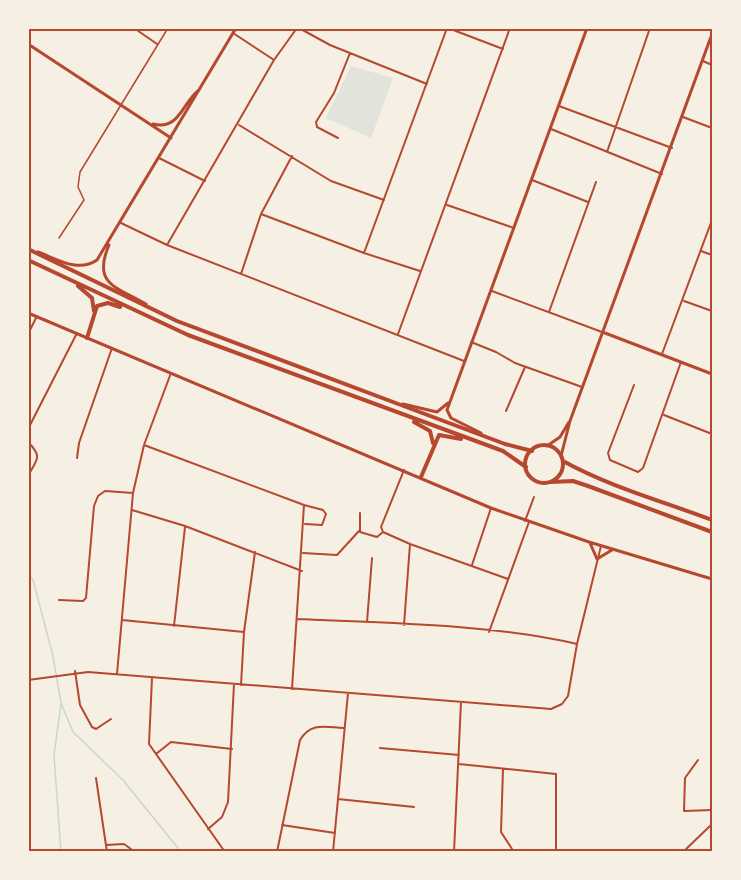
<svg xmlns="http://www.w3.org/2000/svg" width="741" height="880" viewBox="0 0 741 880" font-family="Spectral,serif">
	<style>
		.green { fill: #e2e4dc }
		.lines { fill: none; stroke-linecap: round; stroke-linejoin: round }
		.stream { stroke: #c9d6d2; stroke-width: 1.5 }
		.service { stroke: #b5482f; stroke-width: 1.5 }
		.minor { stroke: #b5482f; stroke-width: 2 }
		.tertiary { stroke: #b5482f; stroke-width: 3 }
		.primary { stroke: #b5482f; stroke-width: 4 }
		.neatline { fill: none; stroke: #b5482f; stroke-width: 2 }
	</style>
	<rect width="100%" height="100%" fill="#f6efe4"/>
	<path class="green" d="M351 66 393 78 371 138 326 118Z"/>
	<g class="lines">
		<path class="stream" d="M28 574 33 580 53 656 61 703 73 732 123 780 181 852
			M61 704 54 755 61 852"/>
		<path class="service" d="M59 238 84 200 78 187 80 172 168 28"/>
		<path class="minor" d="M134 28 157 44
			M299 28 330 45 427 84
			M448 28 503 49
			M233 33 274 60
			M703 61 712 65
			M559 106 672 148
			M683 117 712 128
			M239 125 331 181 384 200
			M551 129 662 174
			M338 138 317 127 316 122 334 93 350 53
			M607 152 650 28
			M159 158 205 181
			M532 180 588 202
			M447 205 514 228
			M261 214 364 253 420 271
			M121 223 167 245 464 361
			M167 245 274 60 297 28
			M701 251 712 255
			M364 253 447 28
			M241 274 261 214 292 156
			M492 291 602 332
			M684 301 712 311
			M549 312 596 182
			M28 334 37 316
			M398 334 510 28
			M471 342 496 352 515 363 582 387
			M662 354 712 220
			M634 385 608 453 610 460 638 472 643 468 681 362
			M506 411 525 367
			M664 415 712 434
			M28 429 77 333
			M28 442C43 457 37 459 28 476
			M144 445 304 505 292 689
			M77 458 79 443 112 348
			M304 505 323 510 326 514 322 525 305 524
			M132 510 185 526 302 571
			M360 513V532L377 537 383 532
			M525 521 534 497
			M383 532 410 544 508 579
			M383 532 381 527 404 470
			M303 553 337 555 359 531
			M472 565 491 508
			M59 600 83 601 86 598 94 506 98 496 105 491 133 493
			M297 619C386 623 491 624 577 644
			M122 620 244 632
			M367 622 372 558
			M404 625 410 544
			M174 626 185 527
			M489 632 529 522
			M75 671 80 705 92 727 96 729 111 719
			M117 674 133 493 144 445 171 373
			M152 678 149 744 225 852
			M28 680 88 672 551 709 562 704 568 696 577 644 601 546
			M241 685 244 632 255 552
			M380 748 459 755
			M156 754 171 742 232 749
			M698 760 685 778 684 811 712 810
			M459 764 556 774V852
			M503 769 501 832 514 852
			M96 778 107 852
			M338 799 414 807
			M282 825 335 833
			M208 829 222 817 228 802 234 684
			M106 845 124 844 135 852
			M277 852 300 740C311 722 325 727 343 728
			M333 852 348 693
			M454 852 461 702
			M683 852 712 824"/>
		<path class="tertiary" d="M28 44 171 138
			M153 124C179 131 182 103 199 90
			M109 245C92 284 116 287 146 304
			M38 252C57 259 78 273 97 260L236 28
			M28 313 491 508 589 542 712 579
			M605 333 712 374
			M403 404 437 412 448 403
			M481 433 451 418 447 410 587 28
			M547 446 560 437 569 422
			M561 456 570 421 712 34
			M590 543 597 559 612 550"/>
		<path class="primary" d="M28 249 177 321 505 444 532 451
			M28 260 188 335 503 451 526 467
			M78 286 92 298 94 311
			M87 338 97 306 108 303 120 307
			M414 422 430 431 433 443
			M525 464a19 19 0 1 1 38 0a19 19 0 1 1-38 0Z
			M563 461C610 487 662 501 712 520
			M421 477 439 435 461 439
			M551 482 573 481 588 486 712 532"/>
	</g>
	<rect width="741" height="880" fill="none" stroke="#f6efe4" stroke-width="60"/>
	<rect x="30" y="30" width="681" height="820" class="neatline"/>
</svg>
